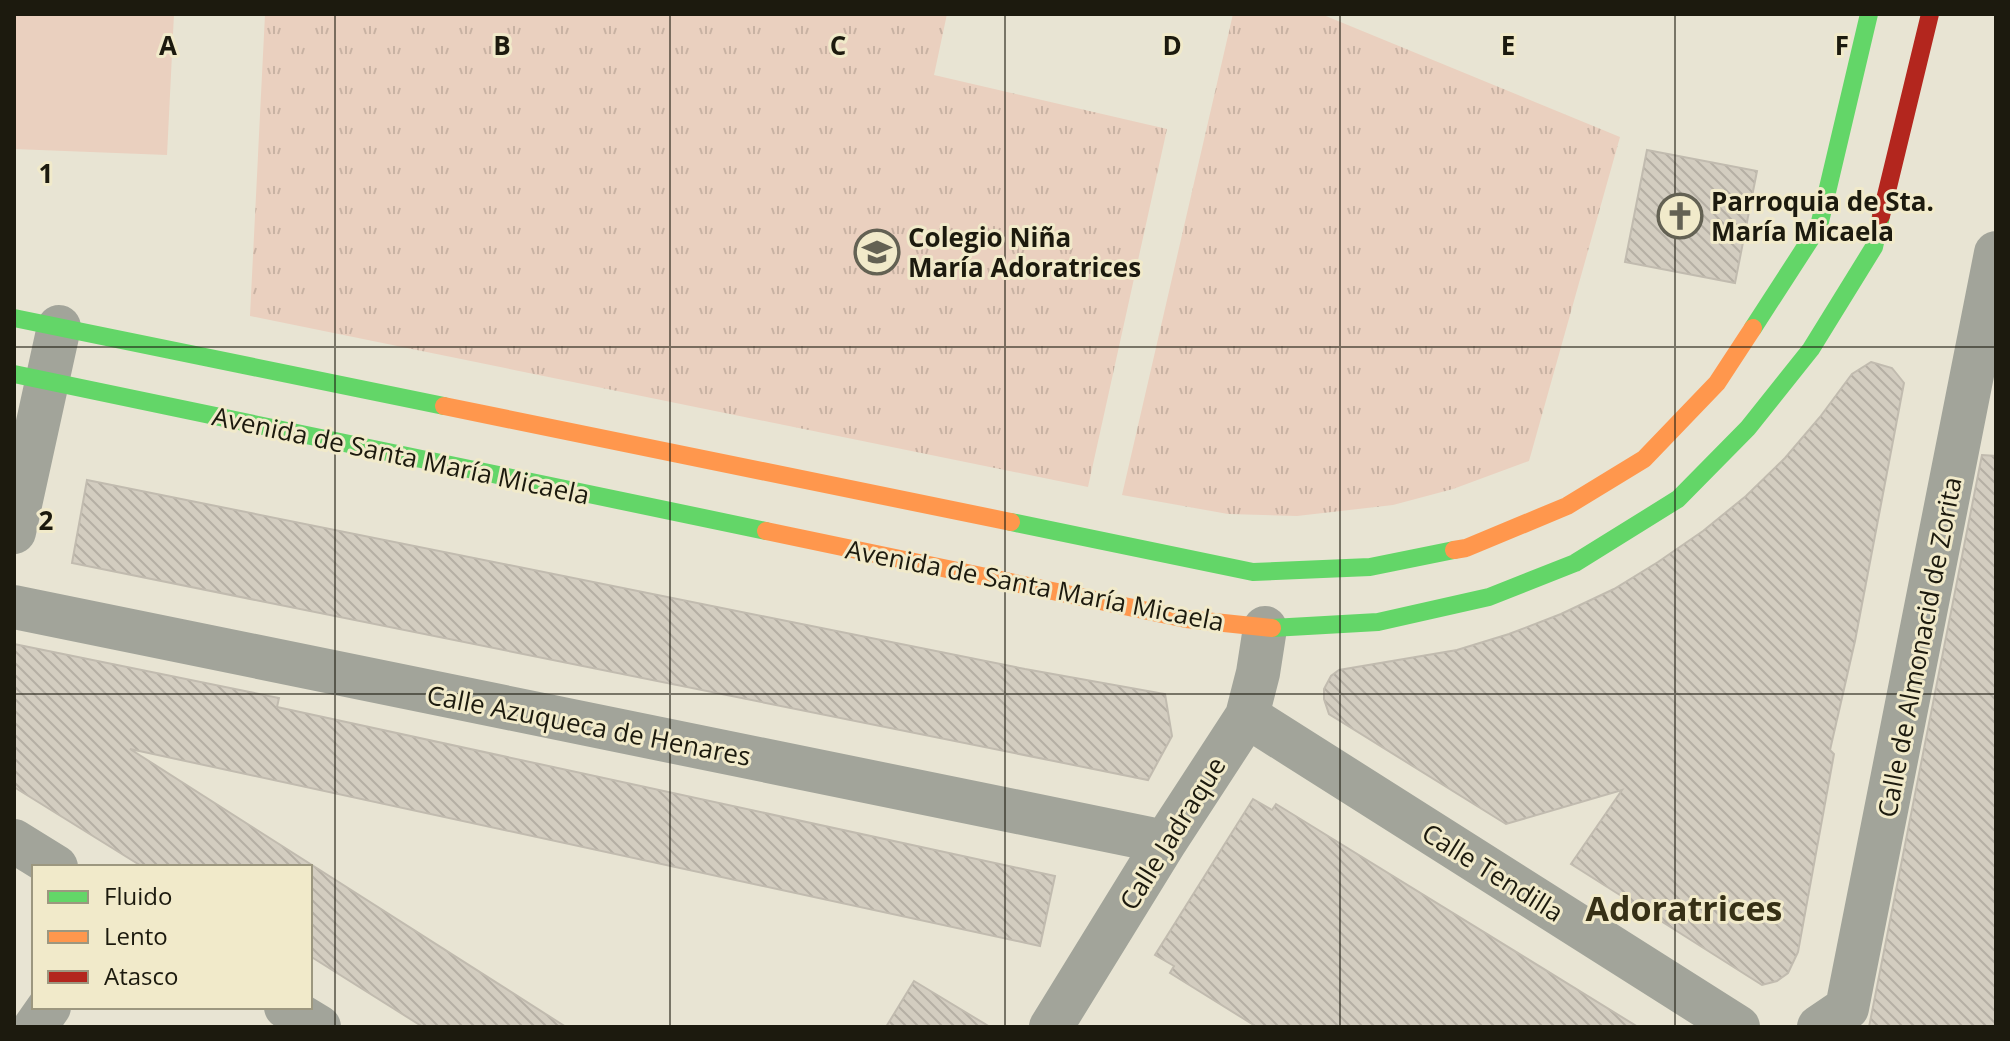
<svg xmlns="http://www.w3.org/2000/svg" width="2010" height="1041" viewBox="0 0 2010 1041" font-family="'Open Sans',sans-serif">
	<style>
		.green { fill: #ead0bf }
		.park { fill: url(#park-tufts) }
		.building { fill: url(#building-back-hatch); stroke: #c1bbaf; stroke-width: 2 }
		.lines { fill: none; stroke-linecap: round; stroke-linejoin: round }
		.street { stroke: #a2a49a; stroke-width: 44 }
		.fast { stroke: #63d668; stroke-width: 18 }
		.slow { stroke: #ff974d; stroke-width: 18 }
		.jam { stroke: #b3261e; stroke-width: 18 }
		.grid { fill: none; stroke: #1c1a0e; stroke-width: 2; stroke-opacity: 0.55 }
		.labels { text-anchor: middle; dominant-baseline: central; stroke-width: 6; stroke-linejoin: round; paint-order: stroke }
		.poi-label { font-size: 26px; font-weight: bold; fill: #1c1a0e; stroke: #f1eaca; text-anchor: start }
		.street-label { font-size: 26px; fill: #1c1a0e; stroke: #f1eaca }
		.district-label { font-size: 34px; font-weight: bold; fill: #363016; stroke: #f1eaca }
		.grid-label { font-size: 26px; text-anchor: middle; font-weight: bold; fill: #1c1a0e; stroke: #f1eaca; stroke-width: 6; stroke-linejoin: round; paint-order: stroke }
	</style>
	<defs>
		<pattern id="park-tufts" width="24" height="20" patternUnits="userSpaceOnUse" patternTransform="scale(2)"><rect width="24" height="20" fill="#ead0bf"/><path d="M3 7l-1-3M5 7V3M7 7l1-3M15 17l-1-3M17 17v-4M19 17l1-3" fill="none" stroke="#c8b2a3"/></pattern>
		<pattern id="building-back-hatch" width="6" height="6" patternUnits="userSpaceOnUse" patternTransform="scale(2)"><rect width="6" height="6" fill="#d3cdc0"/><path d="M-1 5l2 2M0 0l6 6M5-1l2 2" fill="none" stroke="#b5afa4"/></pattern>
	</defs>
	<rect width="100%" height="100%" fill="#e8e4d3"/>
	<path class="green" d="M14 14H174L167 155 14 149Z"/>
	<path class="park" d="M265 14H947L934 75 1167 129 1088 487 250 316Z
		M1233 14H1321L1620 137 1529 461 1453 489 1393 505 1297 516 1228 514 1122 495Z"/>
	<path class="building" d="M1647 150 1757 171 1735 283 1625 262Z
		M1871 362 1892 368 1904 383 1855 641 1830 750 1834 754 1798 952 1788 973 1777 981 1762 985 1571 864 1622 790 1506 824 1329 714 1324 699V689L1331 676 1339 670 1457 650 1509 634 1561 614 1614 589 1658 562 1703 531 1746 496 1785 458 1820 417 1852 374Z
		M1982 455 1996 456V1027H1869Z
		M87 480 1025 669 1165 694 1172 736 1148 780 72 563Z
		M14 644 279 698 277 707 1055 876 1040 946 130 749 566 1027H423L310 956V867H143L14 787Z
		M1253 799 1272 810 1276 804 1638 1027H1257L1170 973 1174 966 1155 955Z
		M914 981 990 1027H886Z"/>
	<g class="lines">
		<path class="street" d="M14 532 59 327
			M14 607 1165 842
			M1247 716 1738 1027
			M14 841 56 867
			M286 1007 319 1027
			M35 1027 49 1007
			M1051 1027 1165 842 1247 716 1258 673 1265 628
			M1819 1027 1847 1008 1996 253"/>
		<path class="fast" d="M14 318 444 406
			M1753 328 1819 226 1869 14
			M14 374 766 531
			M1011 522 1253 572 1370 567 1454 550
			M1272 628 1378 622 1489 597 1575 563 1678 499 1748 428 1811 349 1874 247 1881 216"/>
		<path class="slow" d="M444 406 1011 522
			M766 531 1186 619 1272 628
			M1454 550 1466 548 1567 506 1644 459 1717 383 1753 328"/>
		<path class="jam" d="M1881 216 1930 14"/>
	</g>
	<path class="grid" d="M335 14V1027M670 14V1027M1005 14V1027M1340 14V1027M1675 14V1027M14 347H1996M14 694H1996"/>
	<defs>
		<g id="church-ring" transform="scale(2.3)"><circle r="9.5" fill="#f1eaca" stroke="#636153" stroke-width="1.5"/><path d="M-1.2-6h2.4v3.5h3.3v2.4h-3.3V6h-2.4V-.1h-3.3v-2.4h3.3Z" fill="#636153"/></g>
		<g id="school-ring" transform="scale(2.3)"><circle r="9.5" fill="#f1eaca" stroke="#636153" stroke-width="1.5"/><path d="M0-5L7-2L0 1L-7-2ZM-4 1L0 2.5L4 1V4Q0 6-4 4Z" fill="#636153"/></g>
	</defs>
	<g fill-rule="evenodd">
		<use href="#church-ring" x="1680" y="216"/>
		<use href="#school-ring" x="877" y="252"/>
	</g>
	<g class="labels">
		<g class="poi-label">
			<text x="1711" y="201">Parroquia de Sta.<tspan x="1711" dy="30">María Micaela</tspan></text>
			<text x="908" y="237">Colegio Niña<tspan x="908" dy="30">María Adoratrices</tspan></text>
		</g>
		<g class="street-label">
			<text transform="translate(401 455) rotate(12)">Avenida de Santa María Micaela</text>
			<text transform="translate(1035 585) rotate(11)">Avenida de Santa María Micaela</text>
			<text transform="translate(1919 647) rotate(-79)">Calle de Almonacid de Zorita</text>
			<text transform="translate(589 725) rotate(11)">Calle Azuqueca de Henares</text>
			<text transform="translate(1172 833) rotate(-58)">Calle Jadraque</text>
			<text transform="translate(1493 872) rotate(32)">Calle Tendilla</text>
		</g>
		<g class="district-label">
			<text x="1684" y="908">Adoratrices</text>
		</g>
	</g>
	<g class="grid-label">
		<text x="168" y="55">A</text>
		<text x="502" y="55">B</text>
		<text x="838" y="55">C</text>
		<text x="1172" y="55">D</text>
		<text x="1508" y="55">E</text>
		<text x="1842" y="55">F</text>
		<text x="46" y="183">1</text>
		<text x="46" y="530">2</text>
	</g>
	<rect width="2010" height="1041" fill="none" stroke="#1c1a0e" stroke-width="32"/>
	<rect x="32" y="865" width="280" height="144" fill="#f1eaca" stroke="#9c977f" stroke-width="2"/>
	<rect x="48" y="891" width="40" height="12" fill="#63d668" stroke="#9c977f" stroke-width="2"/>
	<text x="104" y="905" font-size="24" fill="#1c1a0e">Fluido</text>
	<rect x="48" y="931" width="40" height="12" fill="#ff974d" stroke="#9c977f" stroke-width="2"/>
	<text x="104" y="945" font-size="24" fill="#1c1a0e">Lento</text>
	<rect x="48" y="971" width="40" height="12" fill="#b3261e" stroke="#9c977f" stroke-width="2"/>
	<text x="104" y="985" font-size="24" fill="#1c1a0e">Atasco</text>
</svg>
